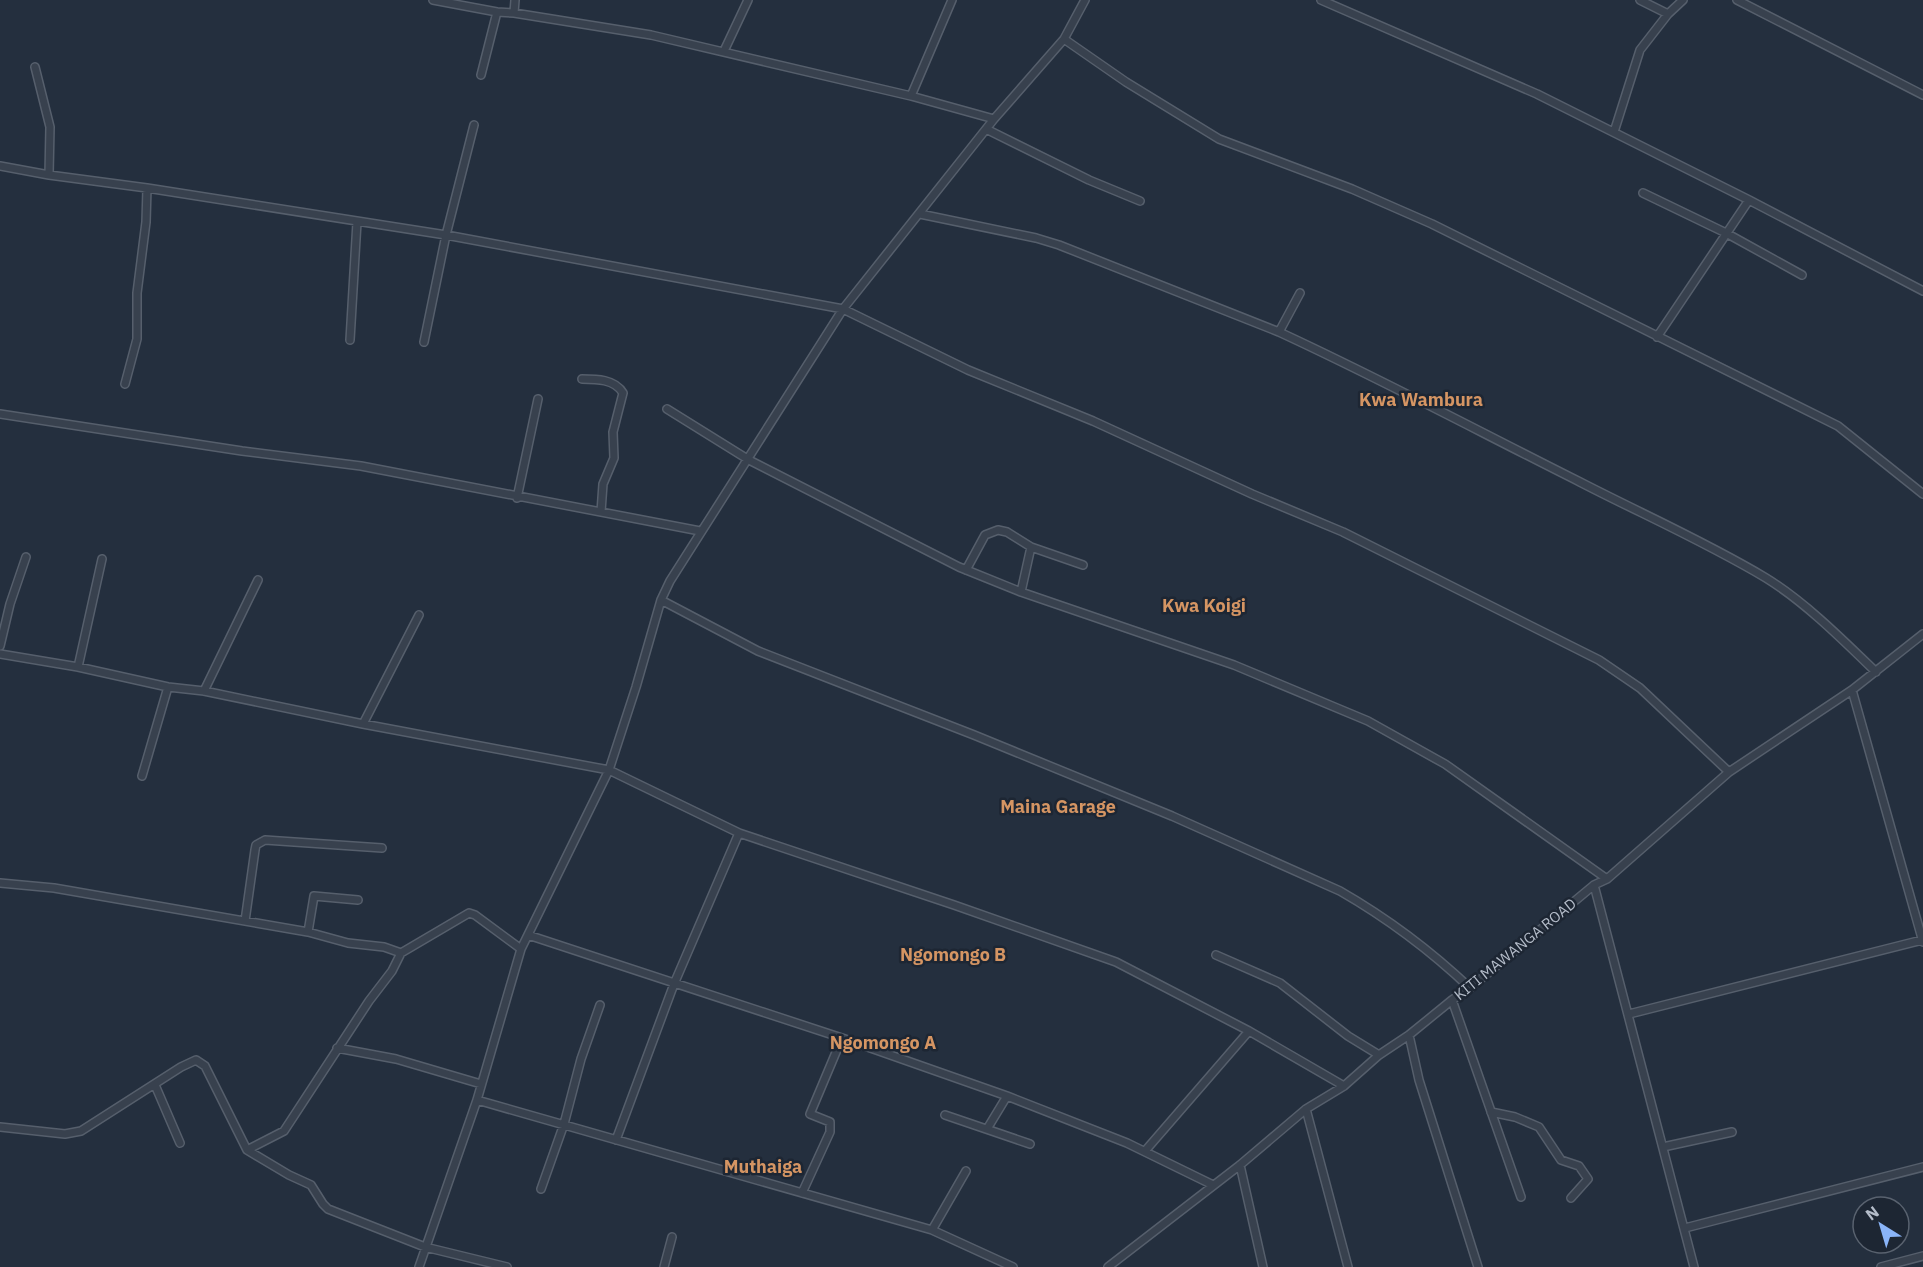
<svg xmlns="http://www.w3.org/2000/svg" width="1923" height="1267" viewBox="0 0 1923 1267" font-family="'IBM Plex Sans',sans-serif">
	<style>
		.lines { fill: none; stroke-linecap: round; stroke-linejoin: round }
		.minor-casing { stroke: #565f6c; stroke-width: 10 }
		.minor { stroke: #38414e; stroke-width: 7 }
		.labels { text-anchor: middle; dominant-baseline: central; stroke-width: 5; stroke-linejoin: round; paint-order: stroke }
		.street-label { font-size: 15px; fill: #b4bcc9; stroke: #1d2633 }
		.quarter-label { font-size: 18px; font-weight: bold; fill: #d59563; stroke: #1d2633 }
	</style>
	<rect width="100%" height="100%" fill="#242f3e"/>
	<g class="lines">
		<g class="minor-casing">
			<path id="minor" d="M433 0 497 12 514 13 651 35 911 96 994 119
				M1321 0 1537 94 1749 200 1923 291
				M1640 0 1668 14 1683 0
				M1737 0 1923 95
				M514 13 515 0
				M1064 39 1126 82 1219 139 1352 189 1432 224 1838 426 1923 494
				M724 51 748 0
				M35 67 50 127 49 175
				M481 75 497 12
				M911 96 952 0
				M986 129 1089 180 1140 201
				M1614 132 1640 50 1668 14
				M0 166 49 175 147 188 446 235 843 309 968 370 1093 421 1252 494 1343 532 1599 660 1640 688 1729 772
				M1643 193 1726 233 1802 275
				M920 214 1036 238 1059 245 1279 332 1300 293
				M1279 332C1381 379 1480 432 1580 482 1642 514 1706 542 1766 578 1805 602 1843 640 1876 672
				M1657 337 1749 200
				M350 340 357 222
				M424 342 446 235 474 125
				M582 379C596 379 615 379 623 393L613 432 614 458 603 484 601 512
				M125 384 137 339V293L146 222 147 188
				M667 409 749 460 959 567 1021 592 1234 665 1368 721 1445 764 1607 879
				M0 414 242 451 361 466 700 531
				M517 498 538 399
				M966 570 985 535 998 530 1007 532 1031 547 1083 565
				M1021 592 1031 547
				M661 600 758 651 974 735 1172 816 1340 891C1387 918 1431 951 1470 988
				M0 646 10 604 26 557
				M0 654 78 667 168 687 204 691 363 724 609 770 739 833
				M78 667 102 559
				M1852 690 1923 942
				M204 691 258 580
				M363 724 419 615
				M142 776 168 687
				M0 883 54 888 308 932 348 943 384 947 401 953 469 913 475 915 521 949
				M1594 885 1694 1267
				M245 921 255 850 256 845 265 840 382 848
				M308 932 314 896 358 900
				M528 935 842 1038 1007 1096 1127 1143 1213 1185
				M1216 955 1280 983 1348 1036 1379 1055
				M1452 1000 1521 1197
				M1629 1014 1922 940
				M1409 1035 1419 1080 1478 1267
				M337 1048 396 1059 481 1084
				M155 1085 180 1143
				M477 1100 932 1230 1013 1267
				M1306 1109 1348 1267
				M1491 1112 1515 1117 1539 1127 1561 1160 1579 1166 1588 1179 1571 1198
				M945 1115 1030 1144
				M0 1127 65 1134 81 1131 181 1067 196 1060 205 1066 247 1150 289 1175 311 1185 323 1204 328 1209 425 1247 507 1267
				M987 1129 1007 1096
				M616 1140 674 984 739 833 954 905 1116 962 1249 1031 1344 1086
				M1663 1147 1732 1132
				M247 1150 284 1131 369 1001 392 971 401 953
				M1145 1151 1249 1031
				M1240 1165 1263 1267
				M541 1189 564 1124 581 1059 600 1005
				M802 1193 830 1132V1122L810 1114 842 1038
				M1685 1228 1923 1167
				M932 1230 966 1171
				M419 1267 477 1100 521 949 609 770 636 687 661 600 670 581 843 309 994 119 1064 39 1085 0
				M664 1267 672 1237
				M1108 1267 1240 1165 1306 1109 1344 1086 1379 1055 1409 1035 1452 1000 1470 988 1594 885 1607 879 1729 772 1852 690 1923 634
				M1881 1267 1923 1256"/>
		</g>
		<use href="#minor" class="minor"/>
	</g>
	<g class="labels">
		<g class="street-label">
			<text transform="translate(1515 949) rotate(-39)">KITI MAWANGA ROAD</text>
		</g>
		<g class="quarter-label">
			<text x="1421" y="399">Kwa Wambura</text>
			<text x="1204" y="605">Kwa Koigi</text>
			<text x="1058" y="806">Maina Garage</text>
			<text x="953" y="954">Ngomongo B</text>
			<text x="883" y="1042">Ngomongo A</text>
			<text x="763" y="1166">Muthaiga</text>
		</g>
	</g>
	<g transform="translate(1881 1225) rotate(323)"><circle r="28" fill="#1d2633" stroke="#59626f" stroke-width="1.5"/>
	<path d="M0-4.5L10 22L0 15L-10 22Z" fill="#8ab4f8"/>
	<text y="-9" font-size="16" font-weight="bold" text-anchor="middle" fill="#b4bcc9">N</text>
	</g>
</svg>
